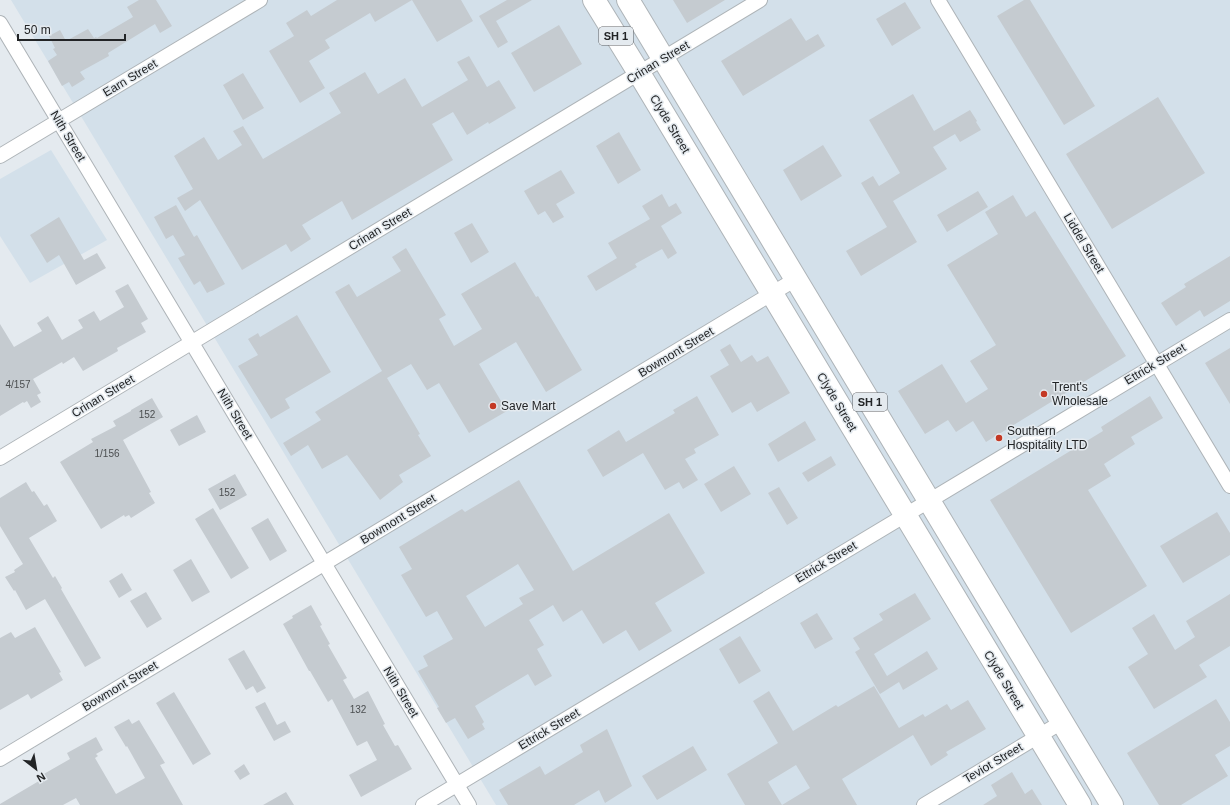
<svg xmlns="http://www.w3.org/2000/svg" width="1230" height="805" viewBox="0 0 1230 805" font-family="Arial,sans-serif">
	<style>
		.built { fill: #d3e0ea }
		.building { fill: #c5cbd0; fill-rule: evenodd }
		.lines { fill: none; stroke-linecap: round; stroke-linejoin: round }
		.street-casing { stroke: #aeb4b8; stroke-width: 16 }
		.highway-casing { stroke: #aeb4b8; stroke-width: 24 }
		.street { stroke: #fff; stroke-width: 14 }
		.highway { stroke: #fff; stroke-width: 22 }
		.poi-dot { fill: #c43824; stroke: #e4eaef; stroke-width: 1.5 }
		.labels { text-anchor: middle; dominant-baseline: central; stroke-width: 3; stroke-linejoin: round; paint-order: stroke }
		.number-label { font-size: 10px; fill: #4b4e50 }
		.shield { fill: #e4eaef; stroke: #5c5f62; stroke-width: 1 }
		.shield-label { font-size: 11px; font-weight: bold; fill: #222426 }
		.street-label { font-size: 12px; fill: #222426; stroke: #e4eaef }
		.poi-label { font-size: 12px; fill: #222426; stroke: #e4eaef; text-anchor: start }
	</style>
	<rect width="100%" height="100%" fill="#e4eaef"/>
	<path class="built" d="M11 0H1230V805H496Z
		M51 150 107 240 30 283 0 236V179Z"/>
	<path class="building" d="M139 0H156L172 26 160 33 155 24 108 53 109 56 80 72 85 79 72 87 69 82 62 86 48 61 57 55 53 49 55 48 49 36 60 30 66 41 88 29 94 38 96 37 97 38 133 17 127 7Z
		M337 0H461L473 21 437 42 412 0 375 22 370 13 325 40 330 48 309 61 325 88 300 103 269 51 294 36 286 23 307 10 311 16Z
		M507 0H532L496 21 508 42 498 48 479 16Z
		M673 0H725L687 23Z
		M1024 0H1030L1095 106 1064 125 997 16Z
		M905 2 921 28 892 46 876 19Z
		M791 18 806 41 818 34 825 46 743 96 721 61Z
		M559 25 582 64 534 92 511 53Z
		M469 56 487 87 499 80 516 108 489 124 488 122 467 135 453 112 432 124 453 160 352 220 342 201 302 225 311 239 291 252 286 244 242 270 200 200 185 211 177 198 193 189 174 156 204 137 218 160 242 145 233 131 243 126 263 159 341 113 329 93 365 72 378 94 405 78 422 107 468 80 457 62Z
		M243 73 264 108 243 120 223 85Z
		M913 94 934 131 970 110 977 121 976 122 981 130 960 142 955 134 933 147 947 169 893 201 917 242 861 276 846 251 887 227 861 183 873 176 879 186 900 173 869 120Z
		M1158 97 1205 173 1112 229 1066 154Z
		M619 132 641 170 618 184 596 146Z
		M823 145 842 176 801 201 783 170Z
		M561 170 575 193 556 204 564 217 553 223 545 211 538 215 524 191Z
		M978 191 988 207 947 232 937 215Z
		M662 194 669 207 676 203 682 213 661 226 677 253 668 259 662 249 635 264 637 267 596 291 587 276 617 258 608 243 650 219 642 206Z
		M1013 195 1026 217 1035 211 1126 356 986 442 973 421 956 432 948 420 925 434 898 391 942 364 966 403 988 389 970 361 996 345 947 265 998 234 985 212Z
		M176 205 194 237 197 235 225 284 212 291H211L207 293 200 281 194 285 178 258 185 255 173 235 166 239 154 217Z
		M59 217 84 260 97 253 106 268 76 285 59 255 47 263 30 235Z
		M472 223 489 252 471 263 454 233Z
		M406 248 446 315 439 319 454 346 482 329 461 294 515 262 536 297 538 296 582 370 546 392 516 342 479 364 507 411 469 433 439 383 427 390 411 364 387 378 420 434 418 435 431 456 399 475 403 482 380 500 347 455 322 469 308 445 291 456 283 443 321 420 315 412 382 371 335 292 349 284 357 297 401 271 392 257Z
		M1230 256V301L1204 317 1200 310 1176 326 1161 303 1186 287 1184 284Z
		M128 284 148 319 141 323 146 332 117 348 118 351 83 371 74 357 63 364 62 362 33 379 41 393 37 395 41 402 31 408 27 401 24 403 23 402 0 416V324L14 347 42 331 37 323 48 316 62 340 83 328 78 320 94 311 100 321 124 307 115 291Z
		M297 315 331 372 285 399 290 408 271 419 238 366 258 355 248 339 258 333 260 337Z
		M730 344 741 362 752 355 757 362 768 356 790 393 757 412 751 402 732 413 710 376 729 365 720 350Z
		M1230 348V404L1205 363Z
		M697 396 719 435 694 449 696 453 685 459 698 480 683 489 679 482 665 490 643 453 603 477 587 450 619 430 626 442 675 413 673 410Z
		M1150 396 1163 418 1131 437 1135 444 1104 464 1111 476 1088 490 1147 586 1071 633 990 500 1103 431 1101 427Z
		M152 398 163 417 123 440 151 492 149 493 155 503 131 518 129 515 125 517 124 515 101 529 60 462 93 442 91 439 116 426 113 421 131 411V410Z
		M197 415 206 432 179 446 170 430Z
		M805 421 816 440 778 462 768 444Z
		M831 456 836 465 808 482 802 473Z
		M734 466 751 494 721 512 704 484Z
		M235 474 247 495 220 510 208 489Z
		M519 480 573 571 669 513 705 573 655 603 672 631 639 651 626 630 603 644 582 610 563 622 553 605 529 620 544 645 537 649 552 676 535 686 528 674 475 706 484 722 482 724 485 729 468 739 455 718 446 723 437 708 439 707 418 671 428 666 423 656 453 639 437 611 426 617 401 575 412 569 399 547 462 509 465 512ZM518 564 534 590 519 598 523 604 485 627 466 596Z
		M26 482 32 492 34 491 44 506 47 504 57 521 29 538 53 578 55 576 62 588 61 589 101 658 85 667 45 599 26 610 15 590 14 591 5 577 15 572 14 570 23 564 0 526V498Z
		M779 487 798 518 787 525 768 493Z
		M213 508 249 568 231 579 195 519Z
		M1217 512 1230 533V555L1183 583 1160 546Z
		M268 518 287 551 270 561 251 528Z
		M191 559 210 592 192 602 173 570Z
		M122 573 132 590 119 598 109 581Z
		M146 592 162 619 147 628 130 601Z
		M915 593 931 619 874 654 887 676 927 651 938 669 903 690 899 682 880 694 855 652 860 649 853 638 883 620 879 614Z
		M1230 594V646L1199 665 1207 677 1154 709 1128 667 1148 654 1132 628 1154 614 1175 650 1195 637 1186 621Z
		M311 605 322 625 320 626 330 644 328 645 347 678 343 680 354 699 368 691 385 724 383 725 395 746 398 745 412 769 361 797 349 775 377 760 367 741 357 746 332 699 328 702 310 671H309L283 624 293 618 292 616Z
		M817 613 833 639 815 649 800 623Z
		M35 627 61 672 59 673 63 680 31 699 28 694 0 710V638L11 632 15 638Z
		M740 636 761 671 739 684 719 649Z
		M244 650 266 688 257 693 253 686 246 690 228 659Z
		M874 686 899 728 923 714 925 717 947 704 951 710 968 700 986 729 946 752 948 755 931 766 913 735 842 779 857 805H782L810 788 796 765 768 782 782 805H745L727 774 778 743 753 701 769 691 793 731 836 705 838 707Z
		M174 692 211 754 193 765 156 703Z
		M1216 699 1230 722V746L1215 755 1228 776 1181 805H1159L1127 753Z
		M265 702 277 725 285 721 291 732 274 741 255 707Z
		M129 719 132 724 139 720 165 763 160 765 183 805H80L76 798 63 805H0V804L44 778 42 775 70 759 67 753 96 737 103 750 96 754 98 756 95 758 116 794 145 778 127 746 126 747 114 727Z
		M607 729 632 786 605 803 599 790 574 805H508L499 790 540 766 545 775 583 752 580 745Z
		M693 746 707 770 657 800 642 776Z
		M244 764 250 774 240 780 234 771Z
		M1012 772 1025 794 1032 789 1042 805H983L997 796 991 785Z
		M286 792 294 805H263Z"/>
	<g class="lines">
		<g class="street-casing">
			<path id="street" d="M938 0 1230 486
				M0 23 469 805
				M0 156 260 0
				M0 458 760 0
				M0 759 796 279
				M423 805 1230 320
				M924 805 1062 722"/>
		</g>
		<g class="highway-casing">
			<path id="highway" d="M594 0 639 73 1080 805
				M628 0 1112 805"/>
		</g>
		<use href="#street" class="street"/>
		<use href="#highway" class="highway"/>
	</g>
	<g class="poi-dot">
		<circle cx="1044" cy="394" r="4"/>
		<circle cx="493" cy="406" r="4"/>
		<circle cx="999" cy="438" r="4"/>
	</g>
	<g class="labels">
		<g class="number-label">
			<text x="18" y="384">4/157</text>
			<text x="147" y="414">152</text>
			<text x="107" y="453">1/156</text>
			<text x="227" y="492">152</text>
			<text x="358" y="709">132</text>
		</g>
		<g class="shield">
			<rect x="599" y="27" width="34" height="18" rx="3"/>
			<rect x="853" y="393" width="34" height="18" rx="3"/>
		</g>
		<g class="shield-label">
			<text x="616" y="36">SH 1</text>
			<text x="870" y="402">SH 1</text>
		</g>
		<g class="street-label">
			<text transform="translate(658 62) rotate(-31)">Crinan Street</text>
			<text transform="translate(130 78) rotate(-31)">Earn Street</text>
			<text transform="translate(670 124) rotate(59)">Clyde Street</text>
			<text transform="translate(68 136) rotate(59)">Nith Street</text>
			<text transform="translate(380 229) rotate(-31)">Crinan Street</text>
			<text transform="translate(1084 243) rotate(59)">Liddel Street</text>
			<text transform="translate(676 352) rotate(-31)">Bowmont Street</text>
			<text transform="translate(1155 364) rotate(-31)">Ettrick Street</text>
			<text transform="translate(103 396) rotate(-31)">Crinan Street</text>
			<text transform="translate(837 402) rotate(59)">Clyde Street</text>
			<text transform="translate(235 414) rotate(59)">Nith Street</text>
			<text transform="translate(398 519) rotate(-31)">Bowmont Street</text>
			<text transform="translate(826 562) rotate(-31)">Ettrick Street</text>
			<text transform="translate(1004 680) rotate(59)">Clyde Street</text>
			<text transform="translate(120 686) rotate(-31)">Bowmont Street</text>
			<text transform="translate(401 692) rotate(59)">Nith Street</text>
			<text transform="translate(549 729) rotate(-31)">Ettrick Street</text>
			<text transform="translate(993 763) rotate(-31)">Teviot Street</text>
		</g>
		<g class="poi-label">
			<text x="1052" y="387">Trent's<tspan x="1052" dy="14">Wholesale</tspan></text>
			<text x="501" y="406">Save Mart</text>
			<text x="1007" y="431">Southern<tspan x="1007" dy="14">Hospitality LTD</tspan></text>
		</g>
	</g>
	<g transform="translate(36 769) rotate(149)" stroke="#e4eaef" stroke-width="3" paint-order="stroke">
	<path d="M0-3L7 15L0 10L-7 15Z" fill="#222426"/>
	<text y="-6" font-size="11" font-weight="bold" text-anchor="middle" fill="#222426">N</text>
	</g>
	<path d="M18 34v6h107v-6" fill="none" stroke="#222426" stroke-width="2"/>
	<text x="24" y="34" font-size="12" fill="#222426" stroke="#e4eaef" stroke-width="3" paint-order="stroke">50 m</text>
</svg>
